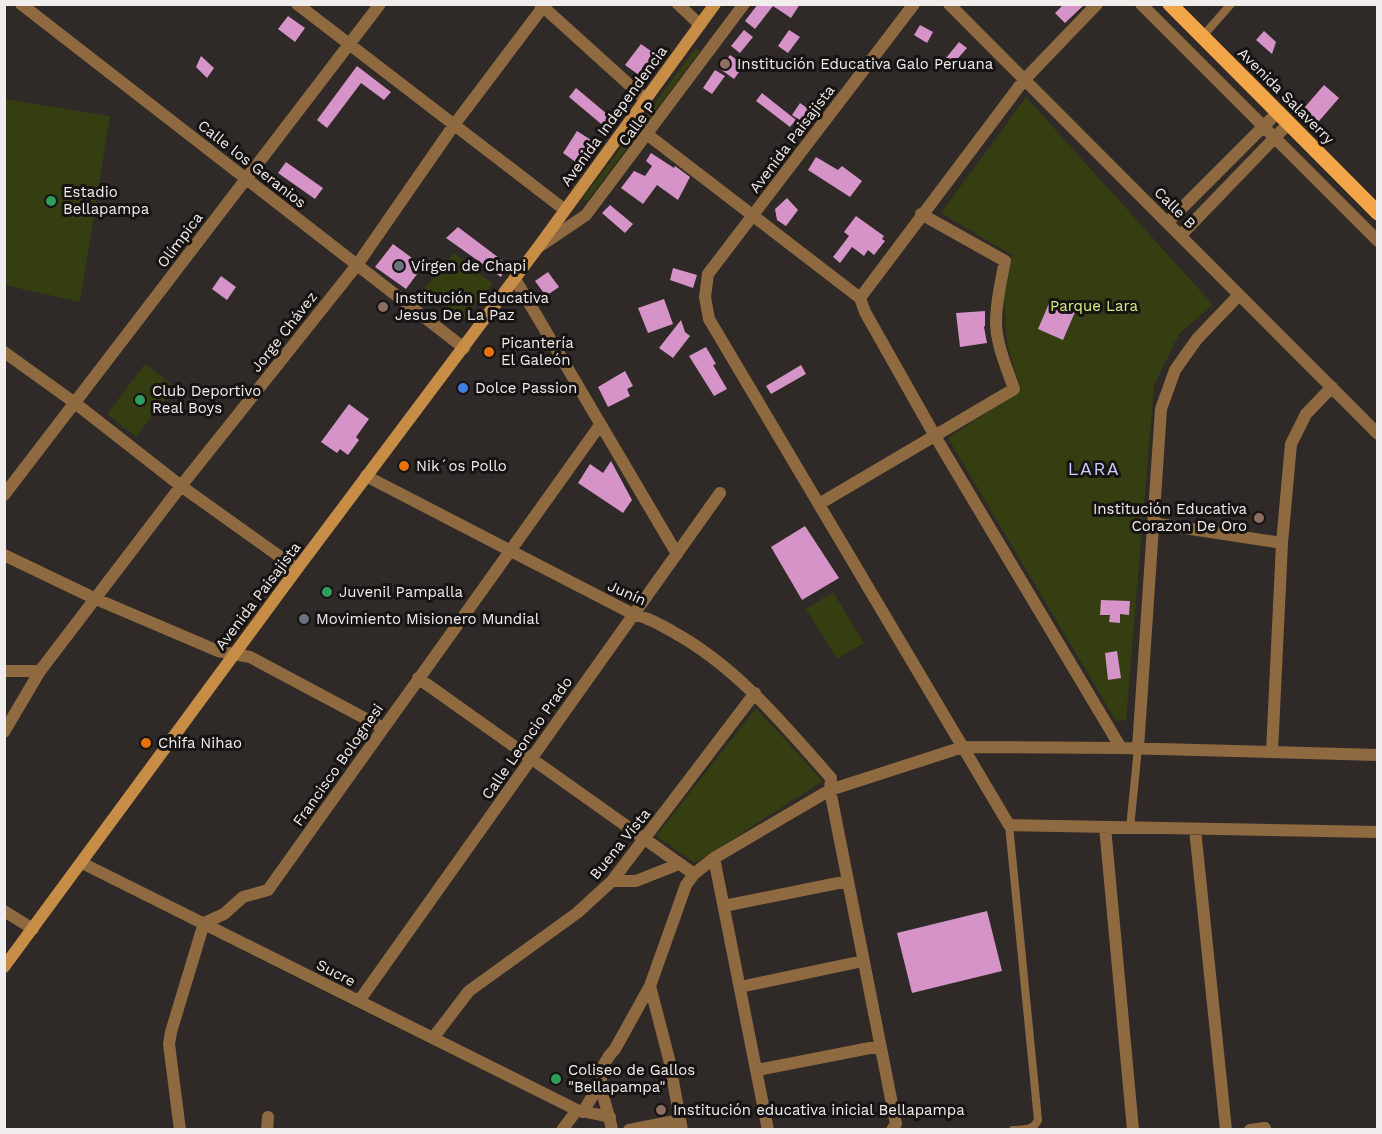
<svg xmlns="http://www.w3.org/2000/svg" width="1382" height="1134" viewBox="0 0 1382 1134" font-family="'Work Sans',sans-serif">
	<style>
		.green { fill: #353e10 }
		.building { fill: #d693c8 }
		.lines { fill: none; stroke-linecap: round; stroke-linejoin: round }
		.service { stroke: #8f6a40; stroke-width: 8 }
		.minor { stroke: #8f6a40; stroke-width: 12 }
		.tertiary { stroke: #8f6a40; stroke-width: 12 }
		.secondary { stroke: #c78c45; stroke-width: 12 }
		.primary { stroke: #f3a647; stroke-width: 15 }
		.education-dot { fill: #8d6e63; stroke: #161312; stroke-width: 2 }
		.leisure-dot { fill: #2e9e5b; stroke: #161312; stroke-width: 2 }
		.worship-dot { fill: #6b7280; stroke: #161312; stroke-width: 2 }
		.food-dot { fill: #e8710a; stroke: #161312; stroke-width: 2 }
		.shop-dot { fill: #3f7fe0; stroke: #161312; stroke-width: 2 }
		.labels { text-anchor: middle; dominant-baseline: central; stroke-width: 6; stroke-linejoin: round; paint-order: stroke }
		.poi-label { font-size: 15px; fill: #f1edec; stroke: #161312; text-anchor: start }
		.street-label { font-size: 15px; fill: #f1edec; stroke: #161312 }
		.park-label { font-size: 15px; fill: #d6ee82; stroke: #161312 }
		.quarter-label { font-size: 18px; letter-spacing: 1.5px; fill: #c9d0fb; stroke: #161312 }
	</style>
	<rect width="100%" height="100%" fill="#2f2a27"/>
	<path class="green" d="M696 48 700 51 587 201 583 198Z
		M1026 97 1213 305 1179 334 1154 386 1126 720 1116 721 948 438 1021 390 1007 344 1004 298 1012 255 941 213Z
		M4 99 110 116 80 302 5 285Z
		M454 253 493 284 461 322 424 289Z
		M145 364 175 387 136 437 107 414Z
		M833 592 864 643 837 659 806 609Z
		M756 708 823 781 695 863 656 836Z"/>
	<path class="building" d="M758 4H800L791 18 773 6 755 29 745 21Z
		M1064 4H1085L1065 23 1055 13Z
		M288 16 305 28 295 42 278 29Z
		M920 25 933 32 927 43 914 35Z
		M744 30 753 37 740 53 731 46Z
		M789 30 800 37 788 53 778 46Z
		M1264 31 1276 42 1272 54 1256 40Z
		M959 42 967 48 953 64 946 58Z
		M641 44 658 56 643 78 625 65Z
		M730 55 744 65 734 79 720 69Z
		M201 56 214 68 207 78 196 67Z
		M357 66 391 92 384 100 361 83 327 128 317 120Z
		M715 70 725 76 712 94 703 88Z
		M1324 85 1339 98 1313 128 1298 115Z
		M576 88 613 119 606 128 569 97Z
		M762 93 796 120 790 127 756 101Z
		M800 103 814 113 806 124 792 115Z
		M577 131 591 140 577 163 563 153Z
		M651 153 674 168 675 166 690 177 678 200 657 185 643 204 621 188 634 171 645 176 652 166 646 161Z
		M816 157 838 170 842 166 862 181 850 197 808 170Z
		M286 162 323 188 315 199 278 173Z
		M787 198 798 210 786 226 777 220 775 209Z
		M610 205 633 224 625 233 602 213Z
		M856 216 884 236 882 239 885 241 874 255 868 250 864 256 852 247 840 263 833 257 849 236 844 232Z
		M458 227 507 264 501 277 446 238Z
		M393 244 423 266 406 289 375 267Z
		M673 268 697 275 693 288 670 280Z
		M548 272 559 287 546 296 535 281Z
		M221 276 236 287 227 300 212 289Z
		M664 299 673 324 648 333 638 308Z
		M1050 301 1075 312 1063 340 1038 329Z
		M985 311V326L984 327 987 343 960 347 956 313Z
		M681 320 685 332 690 336 673 358 659 348Z
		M706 347 716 364 713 365 727 389 714 396 689 356Z
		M801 365 806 374 771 394 766 386Z
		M625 371 633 386 627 389 630 396 608 407 598 387Z
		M349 404 369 419 356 437 359 440 348 455 340 449 337 453 321 442Z
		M611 461 632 500 623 513 578 483 590 464 603 473Z
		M805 526 839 578 802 600 771 547Z
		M1101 600 1130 601 1129 615 1120 614V623L1109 622 1110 615H1100Z
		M1117 651 1121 678 1108 680 1105 653Z
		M987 911 1002 971 912 993 897 933Z"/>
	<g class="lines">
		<path class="service" d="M1202 37 1231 4
			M1009 825 1038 1120C1033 1131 1024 1129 1013 1130
			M1130 828 1138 748"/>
		<path class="minor" d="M21 4 464 348
			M297 4 565 210
			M678 4 700 25
			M914 4 708 274 705 297 709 319 1009 825 1378 832
			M949 4 1378 434
			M1097 4 1024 80 860 298 865 312 935 436 1121 748
			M1141 4 1378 241
			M648 135 860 298
			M1168 222 1277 113
			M1181 235 1288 124
			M515 279 677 554
			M4 352 75 403 181 486 297 569
			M366 476 633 614C649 618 661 625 675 633 738 668 784 725 831 778L830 790 896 1124 892 1130
			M4 495 380 4
			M819 504 1014 389C1007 368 996 344 996 322 996 302 1001 281 1005 261L921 214
			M1152 523 1282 543
			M4 555 96 599 218 651 250 657 383 728
			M4 671H40
			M418 678 694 874
			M4 732 40 671 181 486 357 265 454 125 543 7
			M1138 748 1161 409 1175 370 1197 339 1239 295
			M1272 752 1282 543 1291 444 1306 414 1332 387
			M1105 827 1133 1130
			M1195 829 1226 1130
			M714 858 768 1130
			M82 863 577 1110 610 1117
			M612 881H636L679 864
			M724 906 848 881
			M4 911 33 929
			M650 986 669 1059 682 1130
			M740 987 863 961
			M359 1001 720 493
			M433 1038 469 991 577 913 612 881 755 693
			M757 1070 880 1046
			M583 1112 599 1085
			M180 1130 169 1044 171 1032 204 923 224 914 243 897 268 890 600 425
			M267 1130 268 1117
			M562 1130 577 1110
			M612 1130C607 1099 588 1076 615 1049L650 986 686 885 694 874 714 858 830 790 963 747 1121 748 1378 755
			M629 1130 680 1120
			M1250 1130 1265 1128"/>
		<path class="tertiary" d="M540 4 645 99
			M540 246 586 215 744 4"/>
		<path class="secondary" d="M4 967 297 569 539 246 715 4"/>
		<path class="primary" d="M1170 4 1378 213"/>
	</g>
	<g class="education-dot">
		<circle cx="725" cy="64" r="6"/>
		<circle cx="383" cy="307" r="6"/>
		<circle cx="1259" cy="518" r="6"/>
		<circle cx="661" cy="1110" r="6"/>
	</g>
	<g class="leisure-dot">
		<circle cx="51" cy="201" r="6"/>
		<circle cx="140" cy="400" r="6"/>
		<circle cx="327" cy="592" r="6"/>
		<circle cx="556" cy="1079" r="6"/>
	</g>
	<g class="worship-dot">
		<circle cx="399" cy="266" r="6"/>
		<circle cx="304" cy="619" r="6"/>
	</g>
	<g class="food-dot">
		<circle cx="489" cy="352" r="6"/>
		<circle cx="404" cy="466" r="6"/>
		<circle cx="146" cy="743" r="6"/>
	</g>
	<circle class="shop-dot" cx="463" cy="388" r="6"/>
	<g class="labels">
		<g class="poi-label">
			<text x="737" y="64">Institución Educativa Galo Peruana</text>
			<text x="63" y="192">Estadio<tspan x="63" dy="17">Bellapampa</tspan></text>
			<text x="411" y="266">Vírgen de Chapi</text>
			<text x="395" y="298">Institución Educativa<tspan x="395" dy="17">Jesus De La Paz</tspan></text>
			<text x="501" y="343">Picantería<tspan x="501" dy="17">El Galeón</tspan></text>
			<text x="475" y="388">Dolce Passion</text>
			<text x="152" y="391">Club Deportivo<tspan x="152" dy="17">Real Boys</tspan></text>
			<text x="416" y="466">Nik´os Pollo</text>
			<text x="1247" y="509" text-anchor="end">Institución Educativa<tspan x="1247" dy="17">Corazon De Oro</tspan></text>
			<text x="339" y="592">Juvenil Pampalla</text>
			<text x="316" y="619">Movimiento Misionero Mundial</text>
			<text x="158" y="743">Chifa Nihao</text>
			<text x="568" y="1070">Coliseo de Gallos<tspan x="568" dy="17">"Bellapampa"</tspan></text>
			<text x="673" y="1110">Institución educativa inicial Bellapampa</text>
		</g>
		<g class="street-label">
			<text transform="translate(1286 96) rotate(45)">Avenida Salaverry</text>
			<text transform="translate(614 116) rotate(-54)">Avenida Independencia</text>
			<text transform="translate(637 124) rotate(-53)">Calle P</text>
			<text transform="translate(792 139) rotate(-53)">Avenida Paisajista</text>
			<text transform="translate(252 164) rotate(38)">Calle los Geranios</text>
			<text transform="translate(1175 208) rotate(45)">Calle B</text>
			<text transform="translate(180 240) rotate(-53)">Olímpica</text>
			<text transform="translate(284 332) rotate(-52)">Jorge Chávez</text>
			<text transform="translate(627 593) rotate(24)">Junín</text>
			<text transform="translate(258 596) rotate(-53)">Avenida Paisajista</text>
			<text transform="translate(527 738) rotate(-55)">Calle Leoncio Prado</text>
			<text transform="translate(338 765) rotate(-55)">Francisco Bolognesi</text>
			<text transform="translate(620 844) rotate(-51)">Buena Vista</text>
			<text transform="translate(336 973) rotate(27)">Sucre</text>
		</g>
		<g class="park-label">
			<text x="1094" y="306">Parque Lara</text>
		</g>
		<g class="quarter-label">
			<text x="1094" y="468">LARA</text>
		</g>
	</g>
	<rect width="1382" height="1134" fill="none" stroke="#f1edec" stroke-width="12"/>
</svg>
